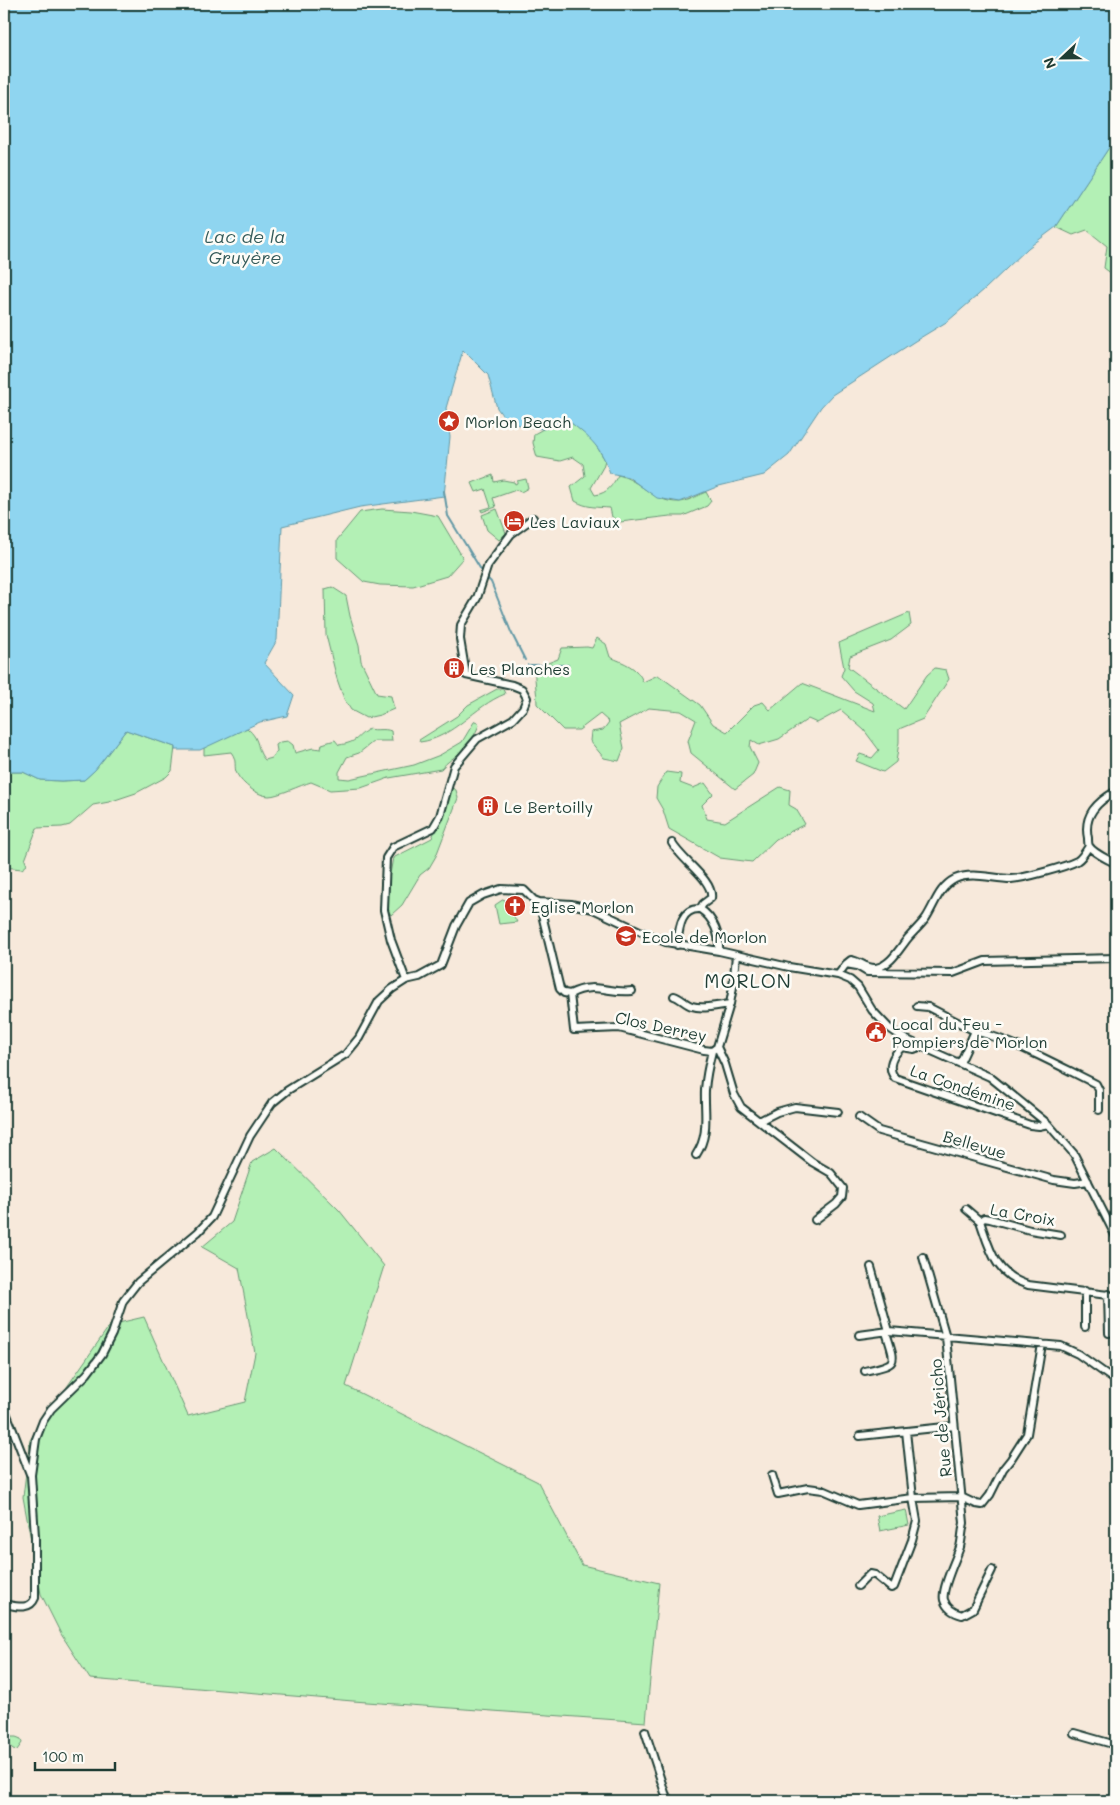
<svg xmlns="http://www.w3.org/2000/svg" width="1120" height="1805" viewBox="0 0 1120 1805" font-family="Mali,sans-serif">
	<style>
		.green { fill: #b3f0b5; stroke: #699674 }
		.water { fill: #8fd5f0; stroke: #6298a5 }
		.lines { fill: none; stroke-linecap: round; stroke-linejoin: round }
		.stream { stroke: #6298a5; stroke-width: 2 }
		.minor-casing { stroke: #1f3d34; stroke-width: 10 }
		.minor { stroke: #fdfcf7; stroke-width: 6 }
		.labels { text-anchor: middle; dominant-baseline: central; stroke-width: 5; stroke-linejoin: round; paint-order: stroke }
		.poi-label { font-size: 16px; fill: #1f3d34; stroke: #fdfcf7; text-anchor: start }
		.street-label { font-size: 16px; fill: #1f3d34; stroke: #fdfcf7 }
		.water-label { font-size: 18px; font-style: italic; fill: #355b5a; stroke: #fdfcf7 }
		.quarter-label { font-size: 19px; letter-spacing: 1px; fill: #1f3d34; stroke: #fdfcf7 }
	</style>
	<rect width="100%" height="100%" fill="#f7e9db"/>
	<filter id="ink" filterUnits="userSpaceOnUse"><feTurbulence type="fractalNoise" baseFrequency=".02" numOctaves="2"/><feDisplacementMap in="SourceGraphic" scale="10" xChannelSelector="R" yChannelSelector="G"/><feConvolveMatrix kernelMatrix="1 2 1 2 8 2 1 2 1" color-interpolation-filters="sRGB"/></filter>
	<g filter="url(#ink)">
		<path class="green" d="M1116 137V277L1104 268 1107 246 1087 230 1073 235 1056 227Z
			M570 422 592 439 605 460 603 467 591 488 595 495C608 493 612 486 618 475 640 480 654 503 679 502 687 502 698 495 706 492L711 501 707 506 683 516H670L620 522 612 517 610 508C597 507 587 508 575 501L571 487 585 476 583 464 573 457 560 461 537 457 533 443 534 434 543 429Z
			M493 475 494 482 503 480 514 482 515 484 517 483V481L526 479 528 488 521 492 516 490 493 498 496 507 482 512 481 510 491 507 485 489 476 492 472 483Z
			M382 509 411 511 438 516 463 558 447 576 413 586 380 585 364 582 337 558V540L360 512Z
			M497 509 506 533 499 540 487 530 482 515Z
			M332 587 346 596 350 616 359 645 361 661 377 694 391 696 394 709 380 715 366 718 351 710 344 699 337 679 326 635 325 589Z
			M909 613 911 625 891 640 850 656 848 667 904 709 927 675 935 668 946 670 949 679 923 719 899 729V742L896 762 883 772 856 761 860 754 872 758 879 750 864 730 841 710 817 723 808 719 779 739 759 745 751 740 750 747 758 763 753 775 735 789 691 753 688 741 696 720 681 711 649 708 619 724 624 748 619 761 604 758 590 741 591 732 603 730 609 722 600 714 579 730H563L537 704C537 691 534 680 535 668L558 659 562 648 587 647 592 648 597 638 606 644 610 657C624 663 638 667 643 682L658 675 700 705 713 724 727 732 754 705 763 702 770 710 802 683 875 711 873 703 854 691 841 676 844 668 839 643Z
			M497 689H503L505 694C474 706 454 738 420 742L419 740 457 716 468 705Z
			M476 721 479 725C475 735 470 743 463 750 456 757 447 761 441 769L389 778 361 788 330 790 311 782C301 785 278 796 269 796 258 796 242 784 237 774 233 767 238 761 231 752L204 755V747L247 728C262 741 255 749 265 760L272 758 277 751 276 745 280 742 288 741 293 745 295 753 313 748 321 749 322 744 335 740 339 745C359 742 355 737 369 729 376 731 384 728 391 731L392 741H374L359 753 347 757 339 772V778L349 779 414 765 440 755 462 742 474 722Z
			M126 730 175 747 172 771 166 777 136 793 109 802 93 805 70 825 62 827 37 828 25 860 27 865 22 869 4 867V772H23L40 780 61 781 84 780 95 770Z
			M666 772 681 774 680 783 693 788 705 783 713 794 702 805 707 819 725 822 780 787 790 790 789 805 796 809 805 824 776 839 752 862 720 858 669 829 663 810 656 798 657 787Z
			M452 788 456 790 458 798 436 856 429 868 420 875 402 905 391 915 387 908 386 882 390 874 393 858 432 838Z
			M504 899 517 922 499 924 495 905Z
			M276 1148 339 1210 384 1266 346 1386 538 1482 582 1565 659 1583 646 1722 353 1701 90 1679 61 1634 41 1594 23 1497 30 1440 110 1325 144 1317 188 1416 245 1402 255 1353 239 1268 202 1247 232 1222 252 1162Z
			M906 1510 909 1525 880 1531 877 1516Z
			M6 1737H16L21 1739 22 1743 17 1750 13 1749 4 1739Z"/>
		<path class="water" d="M4 4H1116V137L1056 227 1028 248 985 289 948 321 915 341 832 395 821 407 789 455 764 475 719 486 680 502 657 498 628 477 610 473C601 447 591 439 570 422L543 429 508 423 497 408 488 375 463 350 446 408 450 437 444 496 360 507 282 526 277 640 264 663 294 695 287 716 260 722 200 750H175V747L126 730 95 770 84 780 61 781 40 780 23 772H4Z"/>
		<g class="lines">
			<path class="stream" d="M444 491 448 516 483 573
				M487 578 491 582 511 632 525 660
				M528 665H568"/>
			<g class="minor-casing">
				<path id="minor" d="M1116 791C1097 802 1083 815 1088 838 1088 841 1088 844 1089 846 1094 854 1108 859 1116 864
					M672 843C681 860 714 880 711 898L703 904 700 909
					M539 902 560 989 564 993 570 994 574 1030 619 1028 704 1050 712 1051 717 1047
					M677 945C679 930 680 908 700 909 714 918 720 935 719 951
					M736 955 733 987 730 1004 717 1047 725 1064 734 1094 741 1107 812 1162 831 1173 843 1188 842 1197 836 1204 815 1220
					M846 964 851 960C860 961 866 969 876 968 891 965 899 949 908 938 914 931 921 925 926 918 935 904 939 887 955 879 972 871 993 879 1011 879 1025 878 1065 867 1077 861 1082 858 1086 851 1089 846
					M838 975 846 964 857 966 867 972 953 973 985 961 1116 958
					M406 980 391 940 384 910 386 858 393 847 433 828 440 816 454 766 477 739 513 719 523 708 527 698 522 689 512 685 466 675 460 639 461 625 477 598 488 565 511 534 533 518
					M570 994C594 981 609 994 632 991
					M674 996C681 998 685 1004 692 1006 703 1010 719 1005 730 1004
					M917 1006 928 1007 975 1031
					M922 1046 914 1049 902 1047C893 1055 886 1067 895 1078L1030 1125 1039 1126 1048 1124
					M960 1063 975 1031C1017 1042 1057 1065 1096 1084L1099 1090V1110
					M859 1117 879 1131 1054 1180 1075 1183 1088 1181
					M759 1121 777 1112 795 1107 838 1112
					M696 1155C710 1134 704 1113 705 1090 706 1077 709 1063 712 1051
					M966 1209 980 1221
					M1061 1235 1030 1230 990 1219 984 1218 980 1221C990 1250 995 1275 1028 1285L1116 1296
					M923 1257 946 1337 964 1523C962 1531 962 1539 960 1547 956 1559 941 1589 944 1600 947 1609 954 1613 962 1615L973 1609 992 1570
					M871 1267 889 1331
					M1085 1291V1327
					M1108 1294 1109 1333
					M859 1335 889 1331 1061 1346 1078 1354 1116 1381
					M865 1371C899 1363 896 1365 886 1332
					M4 1407 30 1474
					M860 1436 954 1426
					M772 1475 778 1494 808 1488 823 1490 858 1505 913 1498 906 1431
					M858 1586 870 1574 875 1575 891 1588 894 1587 912 1540 917 1521 913 1498 961 1497 976 1504 982 1505 990 1495 1003 1469 1011 1459 1027 1434 1042 1344
					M4 1604C15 1606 30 1611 35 1598V1536L31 1475 36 1439 43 1421 51 1409 87 1374 102 1354 112 1334 123 1301 138 1282 198 1232 212 1217 250 1136 272 1103 288 1090 346 1054 359 1038 379 1001 392 989 406 980 419 977 441 965 456 926 469 903 483 895 501 889 524 890 534 900 539 902 571 904 593 909 644 933 666 942 719 951 789 967 838 975 850 980 858 987 872 1010 889 1028 905 1039 990 1077 1048 1124 1074 1154 1116 1237
					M645 1731 665 1793 669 1801
					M1074 1733 1116 1745"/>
			</g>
			<use href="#minor" class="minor"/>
		</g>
	</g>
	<defs>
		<g id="sight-disc" transform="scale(1.125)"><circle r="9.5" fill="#c8321e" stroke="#fdfcf7"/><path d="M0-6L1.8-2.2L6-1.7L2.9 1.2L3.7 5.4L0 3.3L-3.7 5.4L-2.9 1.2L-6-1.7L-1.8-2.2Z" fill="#fff"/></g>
		<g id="hotel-disc" transform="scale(1.125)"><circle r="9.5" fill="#c8321e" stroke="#fdfcf7"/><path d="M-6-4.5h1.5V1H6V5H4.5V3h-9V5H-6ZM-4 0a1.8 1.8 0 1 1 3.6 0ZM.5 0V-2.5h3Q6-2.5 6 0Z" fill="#fff"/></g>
		<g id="building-disc" transform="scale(1.125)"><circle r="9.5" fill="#c8321e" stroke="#fdfcf7"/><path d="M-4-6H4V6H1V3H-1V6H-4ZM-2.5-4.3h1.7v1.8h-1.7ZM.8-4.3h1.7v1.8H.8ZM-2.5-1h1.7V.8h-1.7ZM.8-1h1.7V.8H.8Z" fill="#fff"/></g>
		<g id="church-disc" transform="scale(1.125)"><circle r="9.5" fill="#c8321e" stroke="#fdfcf7"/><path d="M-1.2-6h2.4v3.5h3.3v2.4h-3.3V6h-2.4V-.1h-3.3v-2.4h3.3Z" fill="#fff"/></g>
		<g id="school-disc" transform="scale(1.125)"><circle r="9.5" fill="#c8321e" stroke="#fdfcf7"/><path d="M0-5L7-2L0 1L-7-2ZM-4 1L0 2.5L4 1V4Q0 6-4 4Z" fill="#fff"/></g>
		<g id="civic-disc" transform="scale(1.125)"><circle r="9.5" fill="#c8321e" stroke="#fdfcf7"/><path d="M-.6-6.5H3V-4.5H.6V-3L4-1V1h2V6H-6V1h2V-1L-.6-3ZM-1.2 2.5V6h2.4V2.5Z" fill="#fff"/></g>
	</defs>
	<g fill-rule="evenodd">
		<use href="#sight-disc" x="449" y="421"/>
		<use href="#hotel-disc" x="514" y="521"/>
		<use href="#building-disc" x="454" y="668"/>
		<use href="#building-disc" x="488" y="806"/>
		<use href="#church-disc" x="515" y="906"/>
		<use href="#school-disc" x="626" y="936"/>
		<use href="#civic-disc" x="876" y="1032"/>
	</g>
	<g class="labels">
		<g class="poi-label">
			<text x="465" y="421">Morlon Beach</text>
			<text x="530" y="521">Les Laviaux</text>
			<text x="470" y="668">Les Planches</text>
			<text x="504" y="806">Le Bertoilly</text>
			<text x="531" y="906">Eglise Morlon</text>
			<text x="642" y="936">Ecole de Morlon</text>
			<text x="892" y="1023">Local du Feu -<tspan x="892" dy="18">Pompiers de Morlon</tspan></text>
		</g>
		<g class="street-label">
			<text transform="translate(661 1026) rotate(12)">Clos Derrey</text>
			<text transform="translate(963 1087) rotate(19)">La Condémine</text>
			<text transform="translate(975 1144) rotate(16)">Bellevue</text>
			<text transform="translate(1023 1214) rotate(10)">La Croix</text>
			<text transform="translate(940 1418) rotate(-95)">Rue de Jéricho</text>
		</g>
		<g class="water-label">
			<text x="245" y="236">Lac de la<tspan x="245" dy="21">Gruyère</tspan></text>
		</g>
		<g class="quarter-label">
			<text x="748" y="980">MORLON</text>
		</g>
	</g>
	<rect width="1120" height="1805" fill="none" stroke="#fdfcf7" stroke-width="20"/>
	<rect x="10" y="10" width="1100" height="1785" fill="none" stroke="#1f3d34" stroke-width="2" filter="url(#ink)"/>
	<g transform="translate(1062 58) rotate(248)" stroke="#fdfcf7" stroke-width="4" paint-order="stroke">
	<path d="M0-4L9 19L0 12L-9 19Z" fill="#1f3d34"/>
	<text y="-8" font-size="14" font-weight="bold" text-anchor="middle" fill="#1f3d34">N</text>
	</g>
	<path d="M35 1762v8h80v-8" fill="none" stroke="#1f3d34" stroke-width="2.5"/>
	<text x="42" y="1762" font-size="15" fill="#1f3d34" stroke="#fdfcf7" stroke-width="4" paint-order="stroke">100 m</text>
</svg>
